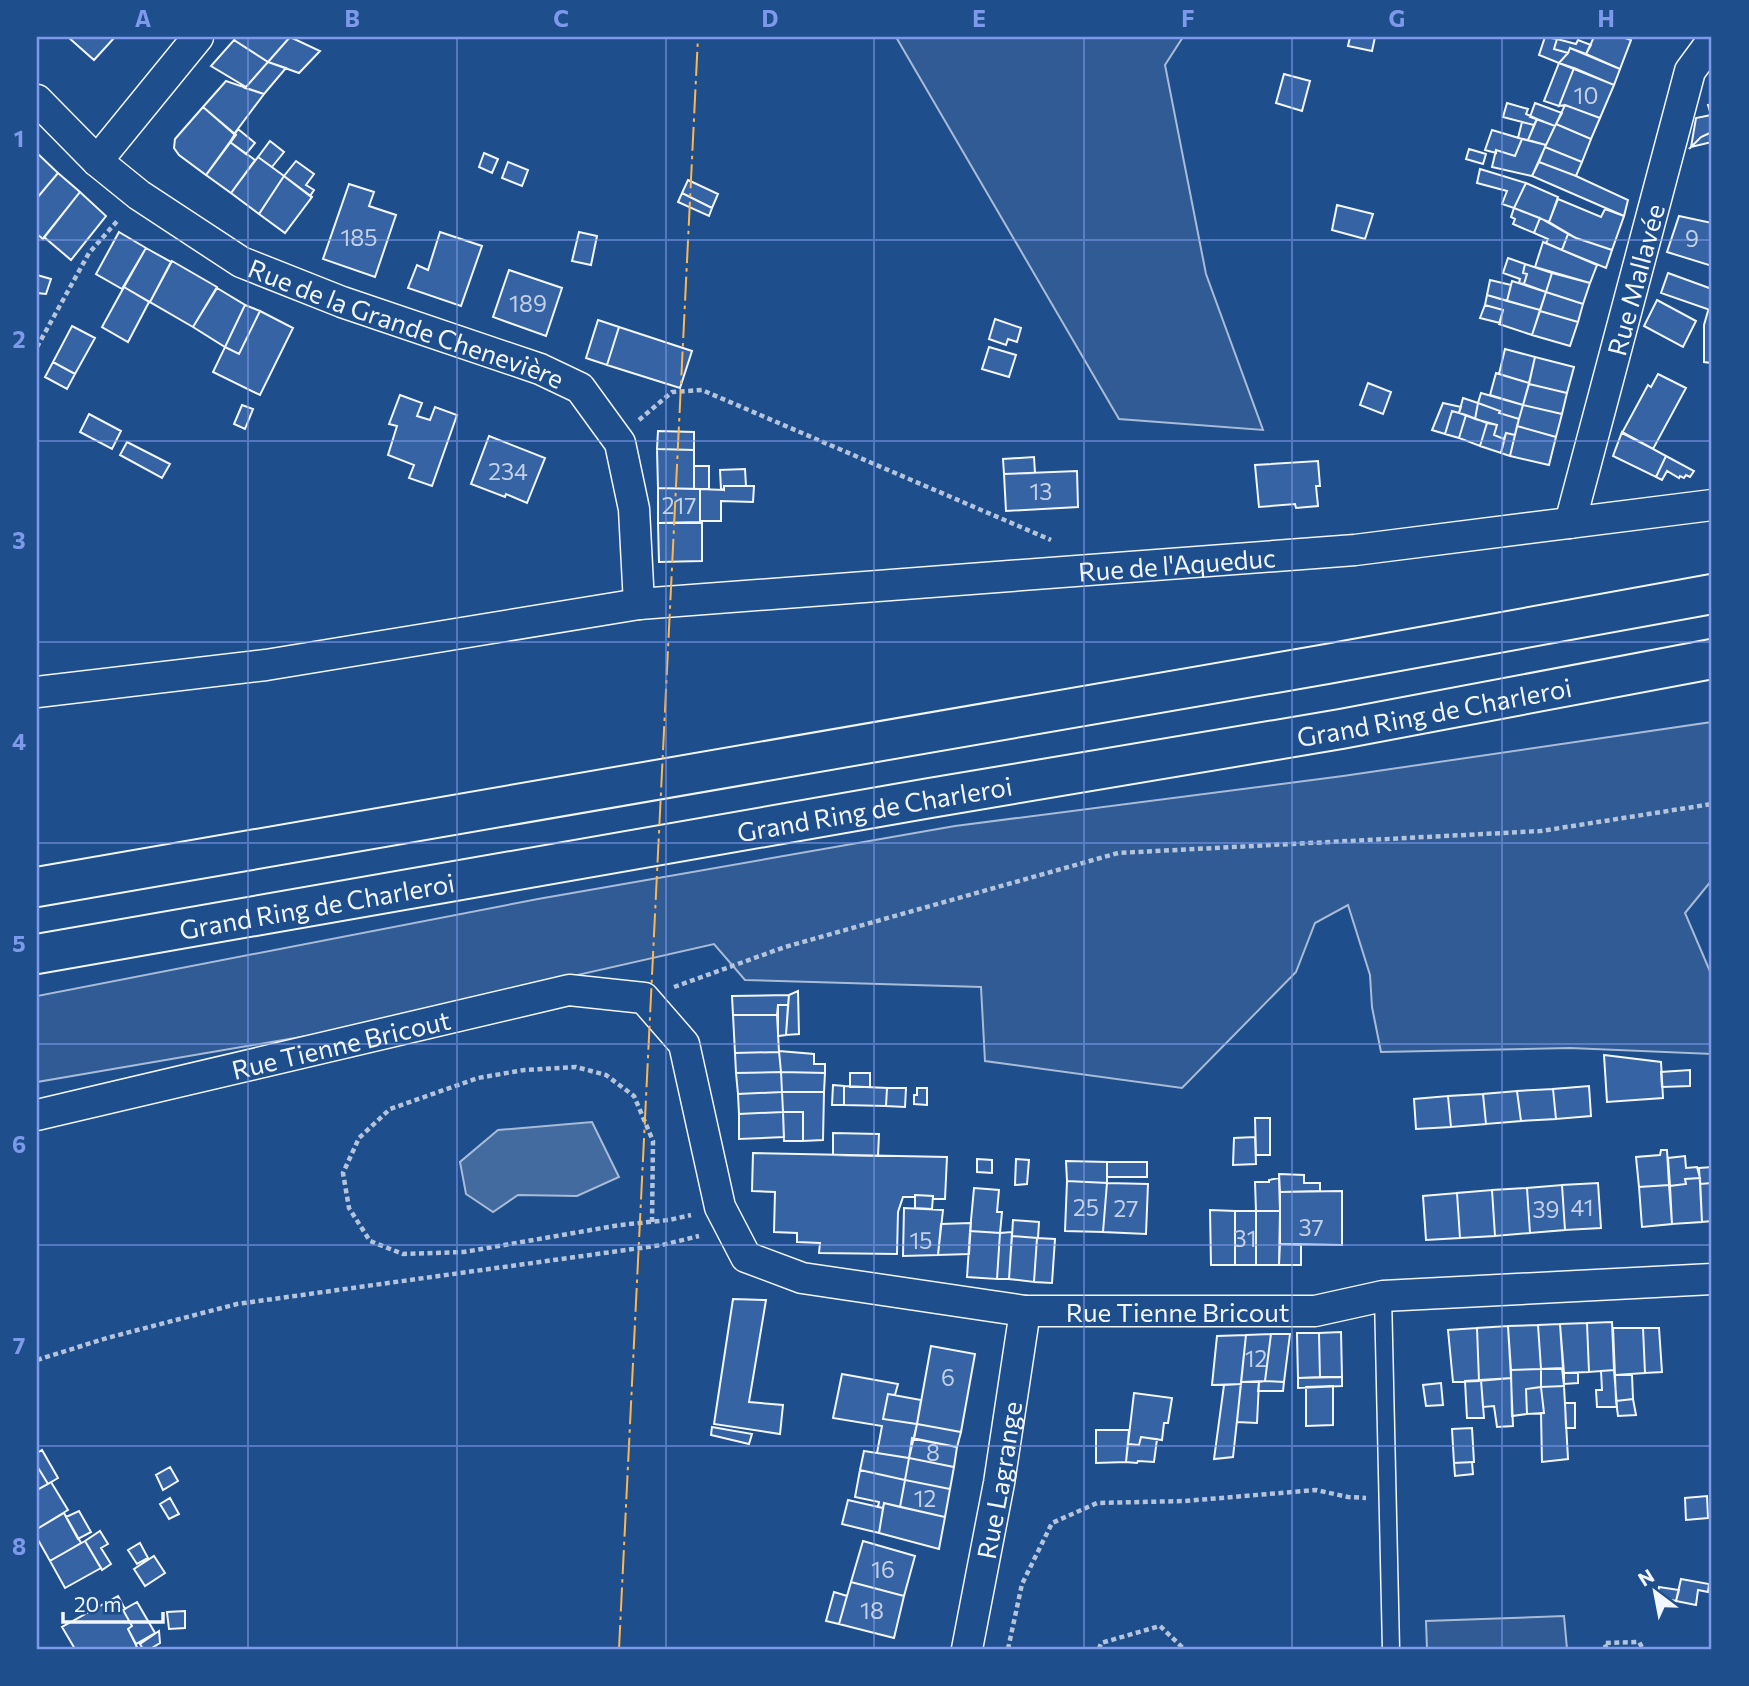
<svg xmlns="http://www.w3.org/2000/svg" width="1749" height="1686" viewBox="0 0 1749 1686" font-family="Commissioner,sans-serif">
	<style>
		.built { fill: #305b95; stroke: #a8bbd7; stroke-width: 2 }
		.water { fill: #446ba0; stroke: #a8bbd7; stroke-width: 2 }
		.building { fill: #3563a3; stroke: #f2f6ff; stroke-width: 2 }
		.lines { fill: none; stroke-linecap: round; stroke-linejoin: round }
		.service-casing { stroke: #f2f6ff; stroke-width: 19 }
		.minor-casing { stroke: #f2f6ff; stroke-width: 33 }
		.motorway-casing { stroke: #f2f6ff; stroke-width: 42 }
		.path { stroke: #b3c4dc; stroke-width: 4.5; stroke-dasharray: 5 3.5; stroke-linecap: butt }
		.service { stroke: #1f4e8c; stroke-width: 16 }
		.minor { stroke: #1f4e8c; stroke-width: 30 }
		.motorway { stroke: #1f4e8c; stroke-width: 38 }
		.power { stroke: #ffb74d; stroke-width: 2; stroke-dasharray: 24 5 3.5 5; stroke-linecap: butt }
		.grid { fill: none; stroke: #7d9aea; stroke-width: 2; stroke-opacity: 0.55 }
		.labels { text-anchor: middle; dominant-baseline: central; stroke-width: 5; stroke-linejoin: round; paint-order: stroke }
		.number-label { font-size: 23px; fill: #c3d1e8 }
		.street-label { font-size: 26px; fill: #f2f6ff; stroke: #1f4e8c }
		.neatline { fill: none; stroke: #7d9aea; stroke-width: 2.5 }
		.grid-label { font-size: 23px; text-anchor: middle; font-weight: bold; fill: #7d9aea }
	</style>
	<rect width="100%" height="100%" fill="#1f4e8c"/>
	<path class="built" d="M896 37H1183L1165 65 1206 274 1263 430 1119 419Z
		M1712 722V880L1685 913 1712 976V1054L1570 1048 1381 1052 1372 1007 1370 975 1348 905 1315 923 1296 972 1182 1088 985 1061 981 987 745 980 714 944 318 1034 37 1082V996L538 899 955 826 1343 776Z
		M1564 1616 1567 1649H1427L1426 1621Z"/>
	<path class="water" d="M592 1122 619 1177 577 1196 518 1195 493 1212 466 1194 460 1162 498 1130Z"/>
	<path class="building" d="M68 37H115L94 60Z
		M236 37H290L268 62 234 40Z
		M290 37 320 51 299 73 268 62Z
		M1350 37H1375L1372 51 1348 46Z
		M1545 37 1557 39 1554 49 1568 53 1559 63 1539 55Z
		M1594 37H1622L1631 40 1620 69 1586 54Z
		M1557 39 1576 44 1578 40 1591 45 1586 54 1570 48 1568 53 1554 49Z
		M234 40 268 62 246 87 211 66Z
		M1570 48 1620 69 1614 85 1559 63 1568 53Z
		M268 62 286 68 264 94 245 88Z
		M1559 63 1574 68 1559 106 1544 101Z
		M1574 68 1614 85 1600 118 1565 105 1559 106Z
		M1284 74 1310 81 1302 111 1276 103Z
		M226 81 264 94 234 134 203 107Z
		M1507 103 1528 109 1526 114 1537 119 1534 125 1503 117Z
		M1535 103 1562 113 1555 126 1530 117Z
		M1712 104V132L1701 137 1691 147 1696 118 1711 115 1708 105Z
		M1565 105 1600 118 1591 139 1556 124Z
		M203 107 236 135 206 175 179 155 174 148 175 139Z
		M1537 119 1555 126 1546 145 1528 140Z
		M1522 122 1534 125 1528 140 1518 138Z
		M1556 124 1591 139 1582 162 1545 147Z
		M238 129 255 143 246 154 230 142Z
		M1492 130 1522 139 1515 156 1496 150V153L1485 150Z
		M1712 132V142L1691 147 1701 137Z
		M1522 139 1546 145 1532 176 1492 167 1496 150 1515 156Z
		M270 141 284 152 272 167 258 157Z
		M230 142 255 160 231 193 206 175Z
		M1545 147 1582 162 1576 176 1539 162Z
		M1469 149 1486 154 1483 164 1466 159Z
		M37 153 58 173 37 198Z
		M484 153 498 159 492 173 479 167Z
		M258 157 284 176 259 214 231 193Z
		M296 161 314 174 306 185 314 190 310 196 284 176Z
		M508 162 528 170 522 186 502 178Z
		M1539 162 1576 176 1628 200 1624 216 1532 176Z
		M1480 169 1526 183 1514 208 1502 204 1507 191 1477 183Z
		M58 173 80 192 43 239 37 234V198Z
		M284 176 312 197 285 233 259 214Z
		M688 180 718 194 712 208 682 193Z
		M1526 183 1558 197 1549 222 1514 208Z
		M349 184 374 192 369 206 396 215 375 277 323 259Z
		M80 192 106 216 71 260 44 237Z
		M682 193 712 208 709 216 678 202Z
		M1558 199 1601 217 1605 209 1624 216 1612 250 1576 238 1549 222Z
		M1337 205 1373 214 1365 239 1332 230Z
		M1514 208 1540 218 1534 233 1513 224 1515 219 1511 217Z
		M1679 216 1712 223V266L1667 252Z
		M1540 218 1568 234 1562 250 1546 243 1548 239 1534 233Z
		M119 232 146 248 122 289 96 274Z
		M440 232 482 246 461 306 408 288 417 265 428 270Z
		M579 232 597 236 591 265 572 261Z
		M1568 234 1576 238 1612 250 1606 268 1562 250Z
		M1543 242 1597 265 1590 283 1535 267Z
		M146 248 171 262 150 302 124 287Z
		M1508 258 1525 264 1523 273 1527 274 1524 284 1519 283 1520 279 1503 273Z
		M172 261 217 287 193 327 150 302Z
		M1525 264 1552 273 1546 292 1524 284 1527 274 1523 273Z
		M509 270 562 288 546 336 493 317Z
		M1552 273 1590 283 1583 304 1546 292Z
		M1668 273 1712 289V303L1710 310 1661 293Z
		M37 275 51 279 46 294 37 293Z
		M1490 280 1511 285 1507 301 1487 295Z
		M1512 281 1546 292 1540 310 1507 301Z
		M124 287 149 302 128 342 102 327Z
		M217 288 245 305 225 347 193 327Z
		M1546 292 1583 304 1578 322 1540 311Z
		M1487 295 1540 310 1532 335 1499 324 1503 310 1485 305Z
		M1657 300 1696 321 1683 347 1644 326Z
		M245 305 260 311 239 354 225 347Z
		M1485 305 1503 310 1500 323 1480 318Z
		M260 311 293 328 260 395 213 372 225 347 239 354Z
		M1540 311 1578 322 1570 346 1532 335Z
		M1708 311 1712 312V363L1704 362V325Z
		M995 319 1021 328 1017 342 1008 339 1006 345 989 339Z
		M598 320 619 327 607 365 586 358Z
		M72 326 95 338 75 374 53 362Z
		M619 327 692 351 680 388 607 365Z
		M989 347 1016 355 1009 377 982 369Z
		M1505 349 1535 357 1529 383 1499 374Z
		M1535 357 1574 367 1567 393 1529 384Z
		M53 362 75 374 67 389 45 377Z
		M1496 373 1529 383 1523 405 1490 395Z
		M1658 374 1686 388 1653 449 1622 433 1648 385 1651 387Z
		M1368 383 1391 392 1383 414 1360 405Z
		M1529 384 1567 393 1562 414 1523 405Z
		M1481 393 1523 405 1519 419 1499 413 1500 411 1478 403Z
		M400 395 422 403 417 416 430 420 435 407 457 415 432 486 409 478 414 465 388 455 397 426 389 424Z
		M1463 398 1478 403 1475 419 1459 413Z
		M1443 403 1461 407 1459 413 1452 411 1445 434 1432 430Z
		M1478 403 1500 411 1499 413 1519 419 1515 435 1506 433 1504 439 1494 435 1497 425 1475 419Z
		M242 405 253 409 245 429 234 424Z
		M1523 405 1562 414 1556 437 1517 426Z
		M1452 411 1466 415 1459 438 1445 434Z
		M89 414 121 431 112 449 80 432Z
		M1466 415 1487 423 1480 446 1459 438Z
		M1487 423 1497 425 1494 435 1504 439 1501 453 1480 446Z
		M1517 426 1556 437 1549 465 1510 456Z
		M658 431 694 432V450L657 449Z
		M1622 432 1666 456 1656 477 1613 456Z
		M1506 433 1515 435 1510 456 1501 453Z
		M489 436 545 458 527 503 506 494 505 497 471 484Z
		M127 442 170 464 162 478 120 455Z
		M657 449 694 450V489L658 488Z
		M1666 456 1694 471 1690 477 1686 475 1684 478 1680 476 1679 478 1667 471 1662 480 1656 477Z
		M1034 457 1035 473 1004 474 1003 459Z
		M1318 461 1320 486H1316L1318 506 1296 508 1295 504 1259 507 1255 465Z
		M694 466H709V489H694Z
		M745 469 746 486H724V490L721 489 720 470Z
		M1077 471 1078 507 1006 511 1004 474Z
		M724 486H754L753 502 721 501V521H700V489L724 490Z
		M658 488 700 489V522L658 523Z
		M658 523H702V561L659 562Z
		M798 991 799 1034 786 1035 789 995Z
		M789 995 788 1005H778L777 1015H733L732 996Z
		M778 1005H788L786 1035 778 1036Z
		M733 1015H777L779 1052 735 1053Z
		M779 1051 814 1054V1064H825V1073L781 1072Z
		M779 1052 781 1072 736 1073 735 1053Z
		M1604 1055 1661 1062 1663 1098 1607 1102Z
		M1690 1070V1086L1662 1087 1661 1072Z
		M781 1072 782 1092 738 1094 736 1073Z
		M781 1072 825 1073 824 1092H782Z
		M850 1073H870V1087H850Z
		M833 1085 844 1086V1105H832Z
		M844 1086 887 1088 886 1106 844 1105Z
		M1589 1086 1591 1116 1556 1119 1553 1089Z
		M887 1088H906L905 1107 886 1106Z
		M917 1088H927V1105L914 1104V1095H917Z
		M1553 1089 1556 1119 1521 1121 1517 1091Z
		M1517 1091 1521 1121 1486 1124 1483 1094Z
		M782 1092 783 1112 739 1114 738 1094Z
		M782 1092H824L823 1140 803 1141V1112H783Z
		M1483 1094 1486 1124 1451 1127 1448 1096Z
		M1448 1096 1451 1127 1416 1129 1414 1099Z
		M783 1112 784 1137 739 1139V1114Z
		M783 1112H803V1141H784Z
		M1255 1118H1270V1155H1256Z
		M833 1133 879 1134 878 1156 833 1155Z
		M1255 1137 1256 1164 1233 1165 1234 1138Z
		M1661 1150H1667L1669 1185 1639 1187 1636 1157 1660 1155Z
		M753 1153 947 1157 945 1199H933V1196L915 1195V1197H903L898 1212 897 1254 819 1253 820 1243 797 1242V1233L774 1232 775 1192 752 1191Z
		M1685 1156 1686 1168 1697 1167 1700 1178 1685 1179 1686 1184 1670 1186 1668 1158Z
		M977 1159 992 1160V1173L977 1172Z
		M1016 1159 1029 1160 1027 1184 1015 1185Z
		M1066 1161 1107 1162V1183L1067 1181Z
		M1107 1162H1147V1177H1107Z
		M1712 1167V1183L1700 1184 1699 1168Z
		M1279 1174 1304 1175V1183H1320V1191L1280 1192Z
		M1279 1178 1280 1211H1256L1255 1182H1269V1180Z
		M1700 1178 1702 1222 1672 1224 1670 1186 1686 1184 1685 1179Z
		M1067 1181 1107 1183 1103 1232 1065 1231Z
		M1107 1183 1148 1184 1146 1234 1103 1232Z
		M1598 1183 1601 1228 1565 1230 1562 1185Z
		M1712 1183V1221L1702 1222 1700 1184Z
		M1562 1185 1565 1230 1530 1233 1527 1188Z
		M1669 1185 1672 1224 1642 1227 1639 1187Z
		M974 1188 999 1190 997 1212H1002L1000 1233 970 1231Z
		M1527 1188 1530 1233 1495 1236 1492 1190Z
		M1492 1190 1495 1236 1460 1238 1457 1193Z
		M1342 1191V1245L1280 1244V1192Z
		M1457 1193 1460 1238 1426 1240 1423 1196Z
		M915 1195 933 1196 932 1209 915 1208Z
		M904 1208 943 1210 938 1255 903 1256Z
		M1210 1210 1235 1211V1265H1211Z
		M1235 1211H1256V1265H1235Z
		M1256 1211H1280L1279 1265H1256Z
		M1013 1220 1039 1222 1038 1238 1012 1236Z
		M971 1223 969 1254 938 1255 941 1224Z
		M970 1231 1000 1233 997 1279 967 1277Z
		M1012 1232 1009 1279H997L1000 1233Z
		M1012 1236 1037 1238 1034 1282 1009 1279Z
		M1037 1238 1055 1239 1052 1283 1034 1282Z
		M1280 1244 1301 1245V1265H1279Z
		M733 1299 766 1300 749 1402 783 1405 780 1434 714 1424Z
		M1612 1322 1614 1370 1589 1372 1587 1323Z
		M1587 1323 1589 1372 1564 1373 1560 1324Z
		M1560 1324 1563 1369H1541L1538 1325Z
		M1538 1325 1541 1369 1511 1370 1508 1326Z
		M1508 1326 1511 1378 1479 1381 1477 1328Z
		M1477 1328 1479 1381 1453 1382 1448 1330Z
		M1613 1328H1643L1645 1373 1615 1375Z
		M1643 1328H1659L1662 1372 1645 1373Z
		M1341 1332 1342 1377H1320L1319 1333Z
		M1297 1333H1319L1320 1377 1298 1378Z
		M1271 1334 1265 1381 1241 1382 1246 1335Z
		M1271 1334H1290L1284 1382 1265 1381Z
		M1246 1335 1241 1384 1212 1385 1217 1336Z
		M931 1346 975 1354 961 1432 917 1424Z
		M1562 1368 1564 1386 1541 1387V1369Z
		M1541 1369V1387L1526 1389 1527 1414 1512 1416 1511 1370Z
		M1614 1370 1617 1407H1597L1596 1390H1602L1601 1371Z
		M1564 1373H1578V1383L1564 1384Z
		M842 1374 898 1384 895 1395 888 1394 883 1419 917 1424 909 1458 877 1453 882 1426 833 1418Z
		M1615 1375H1632L1633 1399 1616 1401Z
		M1342 1377V1386L1298 1388V1378Z
		M1511 1378 1513 1426 1497 1427 1494 1406 1483 1407 1481 1380Z
		M1481 1380 1484 1418H1467L1465 1381Z
		M1265 1381 1284 1382 1283 1391H1258L1259 1382Z
		M1241 1382H1259L1257 1423 1237 1422Z
		M1441 1383 1443 1405 1426 1406 1423 1385Z
		M1241 1384 1233 1457 1214 1459 1224 1385Z
		M1333 1386V1425L1306 1426V1387Z
		M1564 1386 1568 1459 1542 1462 1541 1413H1544L1541 1387Z
		M1541 1387 1544 1413 1527 1414 1526 1389Z
		M1134 1393 1172 1398 1168 1423H1164L1162 1440 1141 1437 1139 1445 1128 1444Z
		M888 1394 921 1400 917 1424 883 1419Z
		M1633 1399 1636 1415 1618 1416 1616 1401Z
		M1565 1403H1575V1428H1566Z
		M917 1424 961 1432 957 1447 914 1439Z
		M712 1427 752 1434 749 1444 711 1435Z
		M1472 1428 1474 1462 1454 1463 1452 1429Z
		M1096 1430H1129L1126 1462 1096 1463Z
		M1141 1437 1157 1439 1154 1462 1138 1461 1137 1463 1126 1462 1128 1444 1139 1445Z
		M912 1438 957 1447 954 1467 909 1458Z
		M42 1450 58 1478 48 1484 37 1466V1453Z
		M864 1451 909 1458 905 1480 860 1470Z
		M909 1458 954 1467 950 1489 905 1480Z
		M1472 1462 1473 1474 1455 1476 1454 1463Z
		M37 1466 48 1484 37 1490Z
		M170 1467 178 1481 163 1490 156 1475Z
		M860 1470 905 1480 900 1507 884 1503 883 1508 878 1507 879 1502 855 1497Z
		M905 1480 950 1489 945 1517 900 1507Z
		M51 1482 68 1510 37 1529V1490Z
		M1707 1496 1708 1518 1686 1520 1685 1498Z
		M170 1498 179 1514 169 1519 160 1504Z
		M848 1500 883 1508 879 1533 842 1524Z
		M884 1503 945 1517 939 1549 879 1533Z
		M79 1511 91 1532 78 1539 66 1517Z
		M64 1513 81 1543 50 1561 37 1538V1529Z
		M100 1531 108 1544 101 1548 111 1564 102 1570 85 1541Z
		M85 1541 101 1568 65 1588 50 1561Z
		M863 1541 915 1556 904 1596 851 1582Z
		M140 1543 148 1558 137 1564 128 1550Z
		M154 1556 165 1573 145 1586 134 1569Z
		M1681 1579 1709 1584 1708 1592 1698 1590 1696 1605 1676 1601Z
		M851 1582 904 1596 894 1638 839 1624Z
		M1659 1587 1679 1590 1676 1601 1657 1597Z
		M834 1592 847 1596 839 1624 826 1621Z
		M118 1596 125 1609 123 1610 132 1626 128 1629 137 1647 133 1649H75L62 1627Z
		M137 1602 155 1633 136 1644 128 1629 132 1626 123 1610Z
		M185 1611V1628L169 1629 167 1612Z
		M159 1631 160 1643 150 1649H143L140 1644Z"/>
	<g class="lines">
		<g class="service-casing">
			<path id="service" d="M1383 1296 1391 1649"/>
		</g>
		<g class="minor-casing">
			<g id="minor">
				<path id="s1" d="M37 100 97 161 139 195 241 262 342 302 540 369 580 388 620 443 634 509 639 604"/>
				<path d="M97 161 198 37"/>
				<path id="s2" d="M1570 523 1690 71 1712 41"/>
				<path id="s3" d="M37 692 266 665 639 604 1355 550 1712 505"/>
				<path id="s4" d="M37 1115 569 990 644 998 684 1044 720 1207 746 1257 802 1278 1025 1311H1315L1383 1296 1712 1279"/>
				<path id="s5" d="M967 1649 999 1483 1025 1311"/>
			</g>
		</g>
		<g class="motorway-casing">
			<g id="motorway">
				<path d="M37 887 1327 664 1712 594"/>
				<path id="s6" d="M37 954 930 798 1341 729 1712 659"/>
			</g>
		</g>
		<path class="path" d="M37 347 89 253 119 219
			M639 420 672 392 702 390 1051 540
			M674 987 785 947 1118 853 1541 831 1712 804
			M652 1222 653 1141 634 1096 606 1075 576 1067 524 1070 478 1078 390 1109 359 1138 343 1173 349 1208 370 1241 403 1254 464 1252 620 1225 669 1220 691 1215
			M37 1360 107 1338 237 1304 662 1245 699 1236
			M1008 1649 1022 1584 1052 1523 1097 1503 1185 1501 1316 1490 1348 1497 1366 1498
			M1099 1649 1101 1643 1160 1626 1184 1649
			M1607 1649 1604 1643 1639 1642 1643 1649"/>
		<use href="#service" class="service"/>
		<use href="#minor" class="minor"/>
		<use href="#motorway" class="motorway"/>
		<path class="power" d="M619 1649 698 37"/>
	</g>
	<path class="grid" d="M248 37V1649M457 37V1649M666 37V1649M874 37V1649M1084 37V1649M1292 37V1649M1502 37V1649M37 240H1712M37 441H1712M37 642H1712M37 843H1712M37 1044H1712M37 1245H1712M37 1446H1712"/>
	<g class="labels">
		<g class="number-label">
			<text x="1586" y="95">10</text>
			<text x="359" y="237">185</text>
			<text x="1692" y="238">9</text>
			<text x="528" y="303">189</text>
			<text x="508" y="471">234</text>
			<text x="1041" y="491">13</text>
			<text x="679" y="505">217</text>
			<text x="1086" y="1207">25</text>
			<text x="1582" y="1207">41</text>
			<text x="1126" y="1208">27</text>
			<text x="1546" y="1209">39</text>
			<text x="1311" y="1227">37</text>
			<text x="1245" y="1238">31</text>
			<text x="921" y="1240">15</text>
			<text x="1256" y="1358">12</text>
			<text x="948" y="1377">6</text>
			<text x="933" y="1452">8</text>
			<text x="925" y="1498">12</text>
			<text x="883" y="1569">16</text>
			<text x="872" y="1610">18</text>
		</g>
		<g class="street-label">
			<text stroke="none"><textPath href="#s2" startOffset="252">Rue Mallavée</textPath></text>
			<text stroke="none"><textPath href="#s1" startOffset="438">Rue de la Grande Chenevière</textPath></text>
			<text stroke="none"><textPath href="#s3" startOffset="1148">Rue de l'Aqueduc</textPath></text>
			<text stroke="none"><textPath href="#s6" startOffset="1418">Grand Ring de Charleroi</textPath></text>
			<text stroke="none"><textPath href="#s6" startOffset="850">Grand Ring de Charleroi</textPath></text>
			<text stroke="none"><textPath href="#s6" startOffset="284">Grand Ring de Charleroi</textPath></text>
			<text stroke="none"><textPath href="#s4" startOffset="312">Rue Tienne Bricout</textPath></text>
			<text stroke="none"><textPath href="#s4" startOffset="1344">Rue Tienne Bricout</textPath></text>
			<text stroke="none"><textPath href="#s5" startOffset="172">Rue Lagrange</textPath></text>
		</g>
	</g>
	<rect width="1749" height="1686" fill="none" stroke="#1f4e8c" stroke-width="77"/>
	<g transform="translate(1655 1592) rotate(328)" stroke="#1f4e8c" stroke-width="5" paint-order="stroke">
	<path d="M0-5L12 26L0 18L-12 26Z" fill="#f2f6ff"/>
	<text y="-10" font-size="19" font-weight="bold" text-anchor="middle" fill="#f2f6ff">N</text>
	</g>
	<path d="M63 1612v10h100v-10" fill="none" stroke="#f2f6ff" stroke-width="3.5"/>
	<text x="74" y="1612" font-size="21" fill="#f2f6ff" stroke="#1f4e8c" stroke-width="5" paint-order="stroke">20 m</text>
	<rect x="38" y="38" width="1672" height="1610" class="neatline"/>
	<g class="grid-label">
		<text x="143" y="27">A</text>
		<text x="352" y="27">B</text>
		<text x="561" y="27">C</text>
		<text x="770" y="27">D</text>
		<text x="979" y="27">E</text>
		<text x="1188" y="27">F</text>
		<text x="1397" y="27">G</text>
		<text x="1606" y="27">H</text>
		<text x="19" y="147">1</text>
		<text x="19" y="348">2</text>
		<text x="19" y="549">3</text>
		<text x="19" y="750">4</text>
		<text x="19" y="952">5</text>
		<text x="19" y="1153">6</text>
		<text x="19" y="1354">7</text>
		<text x="19" y="1555">8</text>
	</g>
</svg>
